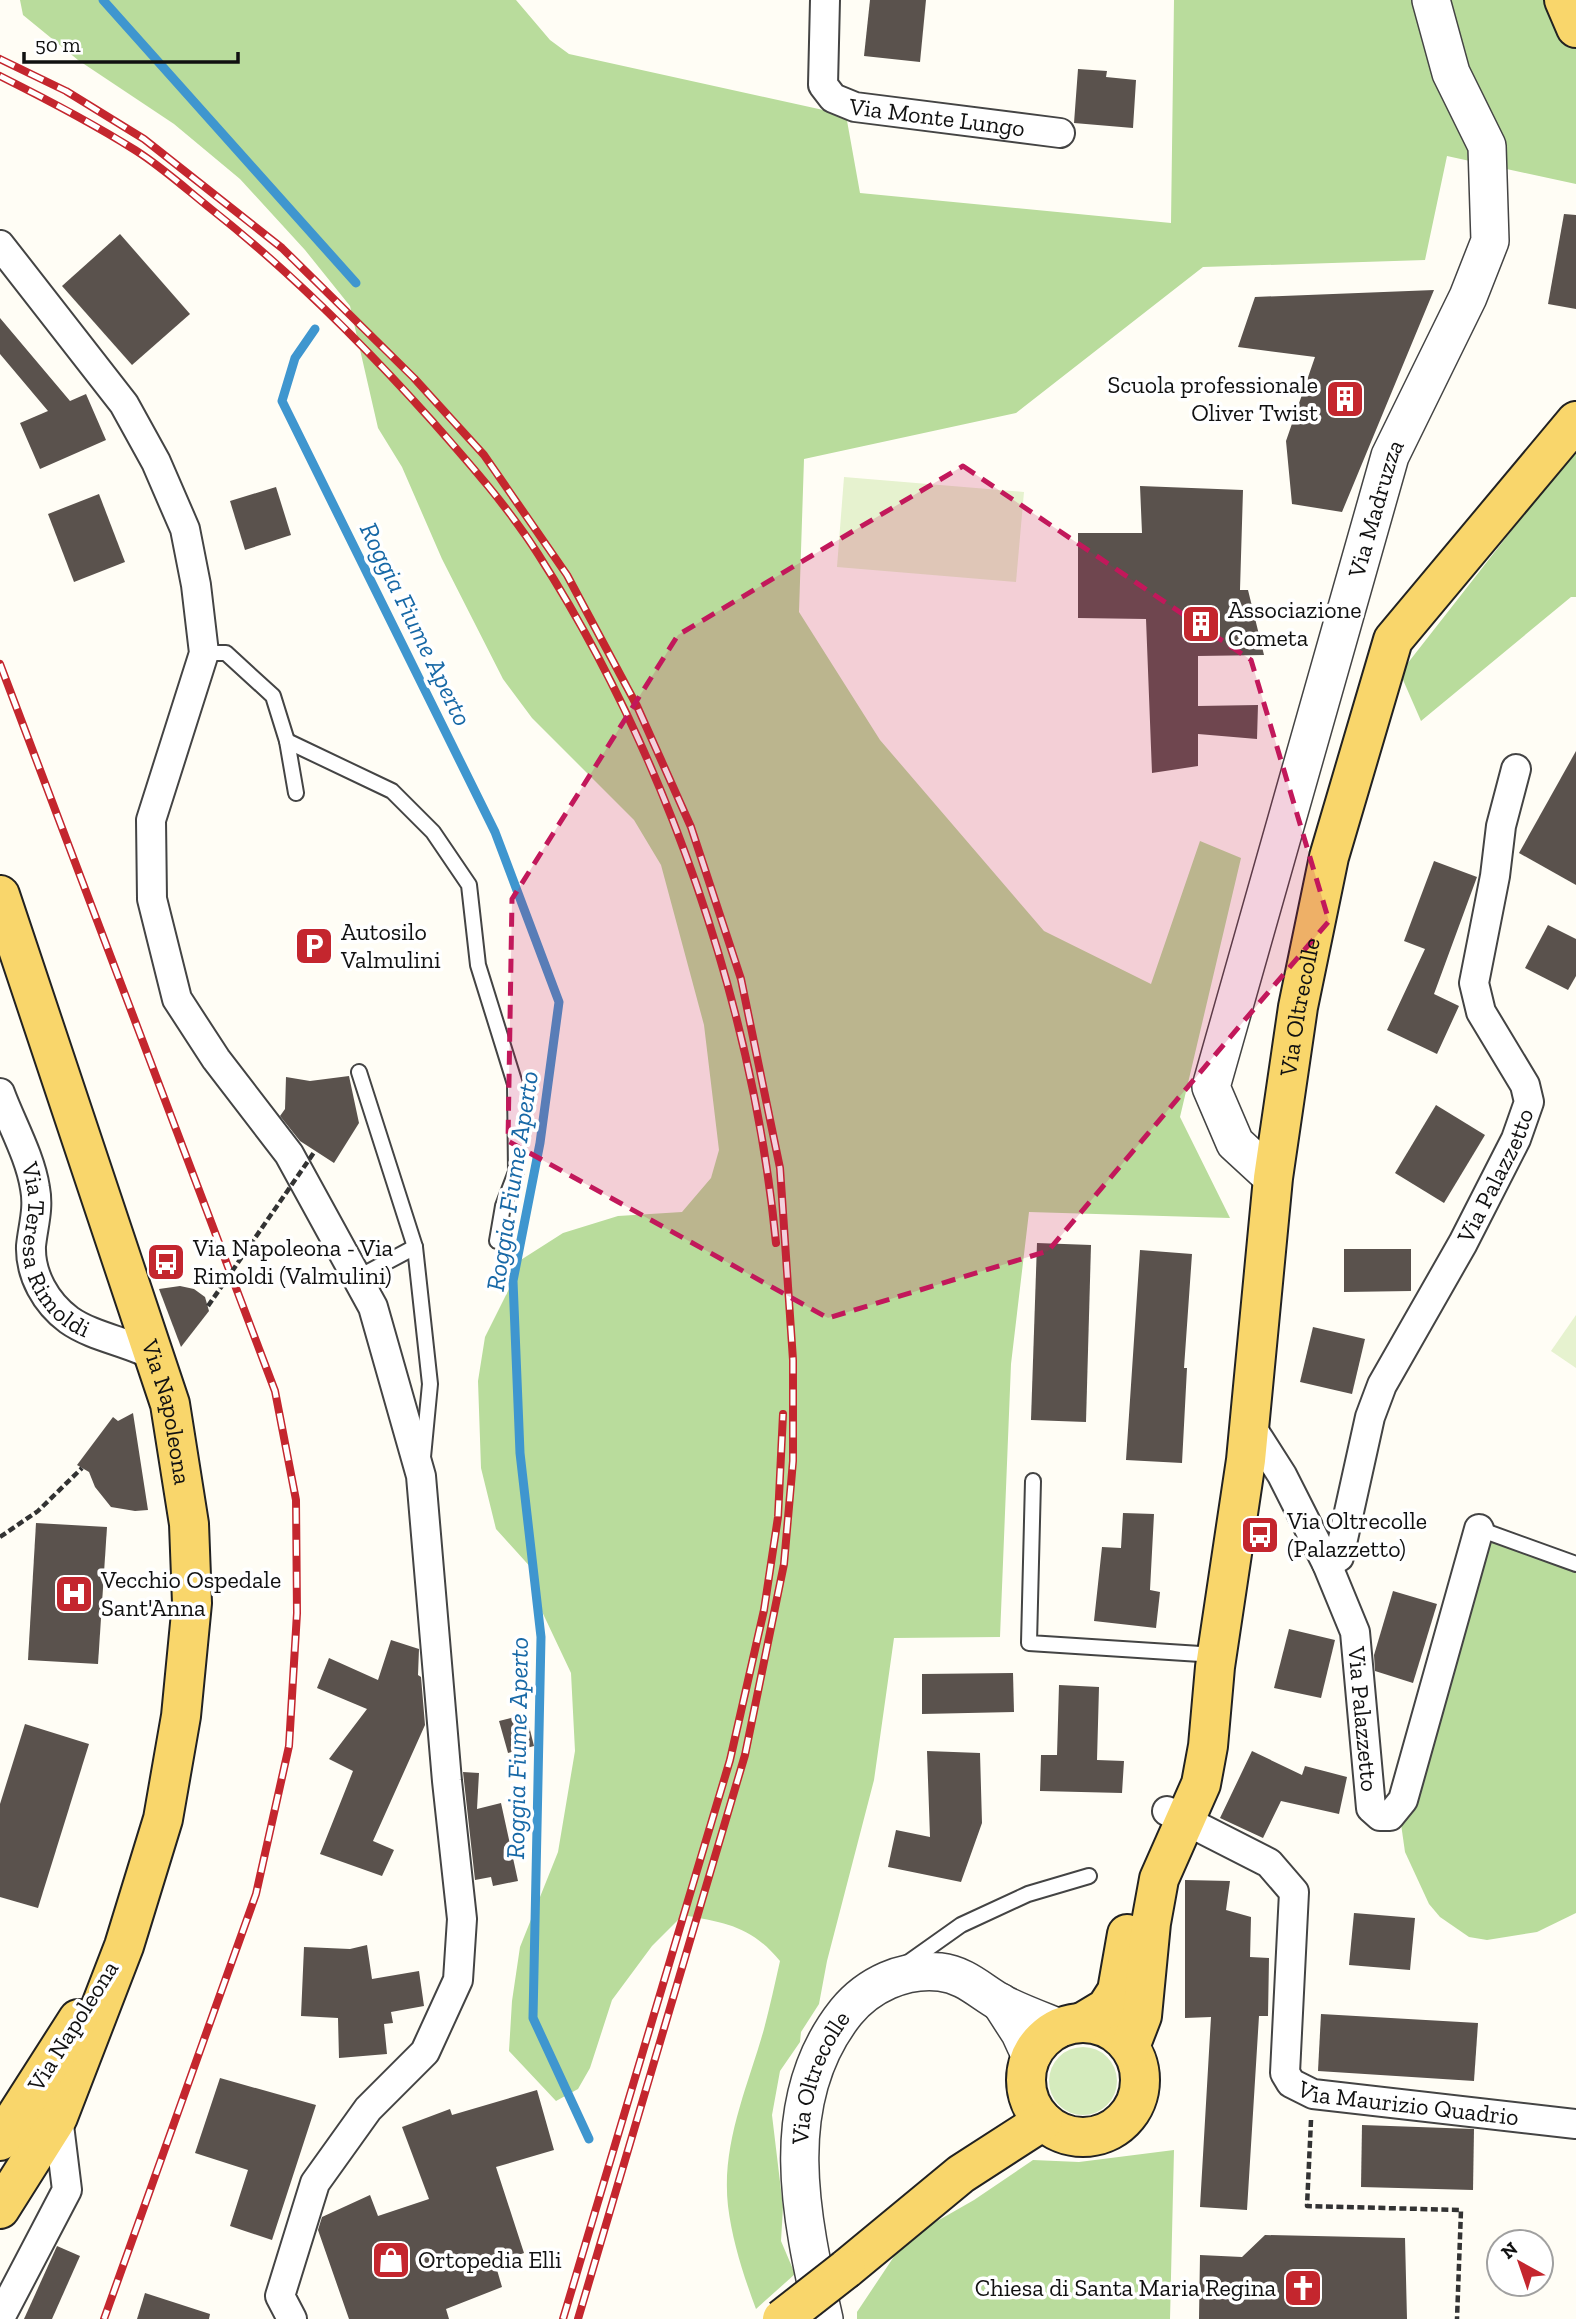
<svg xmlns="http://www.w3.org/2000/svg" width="1576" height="2319" font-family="'Zilla Slab',serif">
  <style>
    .green { fill: #d5ebbd }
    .forest { fill: #b9dc9c }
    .pitch { fill: #e6f2cf }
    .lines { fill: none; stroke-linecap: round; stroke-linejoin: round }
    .stream { stroke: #3f96cf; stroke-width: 9 }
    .building { fill: #5a524d }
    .service-casing { stroke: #444; stroke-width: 18 }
    .minor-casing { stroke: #444; stroke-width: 32 }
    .tertiary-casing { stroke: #444; stroke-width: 40 }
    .primary-casing { stroke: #222; stroke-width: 42 }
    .path { stroke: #333; stroke-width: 4.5; stroke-dasharray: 7 3.5; stroke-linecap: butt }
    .service { stroke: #fff; stroke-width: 14 }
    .minor { stroke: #fff; stroke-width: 28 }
    .tertiary { stroke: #fff; stroke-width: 37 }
    .primary { stroke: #f9d66b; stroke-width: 38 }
    .rail-casing { stroke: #c4262e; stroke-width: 8 }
    .rail { stroke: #fff; stroke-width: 5; stroke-dasharray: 16; stroke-linecap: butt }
    .primary-bridge-casing { stroke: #222; stroke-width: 42; stroke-linecap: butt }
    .path-bridge { stroke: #333; stroke-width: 4.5; stroke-dasharray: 7 3.5; stroke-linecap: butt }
    .primary-bridge { stroke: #f9d66b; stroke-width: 38 }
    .marked { fill: #c2185b; fill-opacity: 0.2; stroke: #c2185b; stroke-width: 5; stroke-dasharray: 14 9; stroke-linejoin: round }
    .labels { text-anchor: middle; stroke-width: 7; stroke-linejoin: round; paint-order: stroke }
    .street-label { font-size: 24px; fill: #111; stroke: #fff }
    .poi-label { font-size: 24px; fill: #111; stroke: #fff; text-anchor: start }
    .water-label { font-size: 26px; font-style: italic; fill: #1768a6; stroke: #fff }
  </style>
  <rect width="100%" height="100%" fill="#fffdf5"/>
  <!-- green -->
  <circle class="green" cx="1083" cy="2081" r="34"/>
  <!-- forest -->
  <g class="forest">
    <path d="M20 0H516L550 40 569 54 846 115 860 193 1171 223 1174 0H1576V184L1447 156 1425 260 1203 267 1016 413 804 459 799 612 880 740 1044 931 1151 984 1200 841 1241 858 1180 1117 1230 1218 1029 1212 1011 1364 1000 1637 894 1638 874 1780 827 1961 819 2004 801 2032 800 2042 780 2071 772 2115 783 2207 781 2241 795 2274 756 2309C744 2277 732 2240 728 2206 721 2144 748 2086 764 2029 770 2006 775 1983 780 1961 751 1926 726 1923 683 1915L652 1946 612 2000 590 2068 578 2089 556 2101 509 2051 512 2001 520 1947 558 1852 575 1751 571 1673 537 1601 534 1571 496 1529 481 1468 478 1381 485 1337 513 1281 516 1263 563 1233 618 1216 682 1212 711 1178 719 1150 704 1025 661 865 634 820 532 718 503 679 442 559 402 467 378 428 350 306 305 250 240 179 174 124 78 60 23 15Z"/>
    <polygon points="1576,448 1576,597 1571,597 1421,721 1400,673"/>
    <polygon points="1489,1538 1576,1557 1576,1913 1537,1932 1487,1940 1469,1937 1440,1917 1429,1904 1405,1852 1398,1803"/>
    <polygon points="1174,2150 1170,2319 857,2319 857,2312 895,2255 932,2224 974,2200 1033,2160 1079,2162"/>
  </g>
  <!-- pitch -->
  <g class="pitch">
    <polygon points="844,477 1024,492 1016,582 837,567"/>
    <polygon points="1576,1315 1576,1368 1551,1351"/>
  </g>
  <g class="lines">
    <!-- stream -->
    <g class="stream">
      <polyline points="103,0 356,283"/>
      <polyline points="315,329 295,358 282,401 495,832 559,1002 540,1143 513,1281 520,1453 541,1637 533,2018 589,2139"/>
    </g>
  </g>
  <!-- building -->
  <g class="building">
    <polygon points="870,0 926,0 920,62 864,56"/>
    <polygon points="1078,69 1107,71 1106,77 1136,80 1133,128 1074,123"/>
    <polygon points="1564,214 1576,215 1576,309 1548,304"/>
    <polygon points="120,234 190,314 132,365 62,286"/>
    <polygon points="1434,290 1342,512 1292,504 1286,441 1315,357 1238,347 1255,297"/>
    <polygon points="0,318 70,401 86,394 106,440 40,469 20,423 48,411 0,354"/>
    <polygon points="1140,486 1243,490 1240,590 1248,590 1264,655 1198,656 1198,706 1258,705 1257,739 1198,734 1198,766 1152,773 1146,619 1078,618 1078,533 1142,533"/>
    <polygon points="276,487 291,535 245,550 230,501"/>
    <polygon points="99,494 125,562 74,582 48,514"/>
    <polygon points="1576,751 1576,885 1519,853"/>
    <polygon points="1434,861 1477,877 1434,994 1459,1006 1437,1054 1387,1030 1425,949 1404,941"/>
    <polygon points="1548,925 1576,939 1576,976 1568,990 1525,968"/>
    <polygon points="349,1076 359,1123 334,1163 300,1141 280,1116 285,1109 286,1077 310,1081"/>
    <polygon points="1436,1105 1485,1135 1444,1203 1395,1173"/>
    <polygon points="1037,1243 1091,1245 1086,1422 1031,1420"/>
    <polygon points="1344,1249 1411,1249 1411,1291 1344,1292"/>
    <polygon points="1140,1250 1192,1254 1184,1368 1187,1368 1182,1463 1126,1460"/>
    <polygon points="180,1286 194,1289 205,1297 209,1311 181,1347 159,1289"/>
    <polygon points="1313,1327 1365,1339 1352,1394 1300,1382"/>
    <polygon points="133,1413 148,1510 135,1511 111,1507 95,1487 89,1472 77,1465 113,1417 118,1421"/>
    <polygon points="1123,1513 1154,1514 1150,1590 1160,1592 1156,1628 1094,1621 1102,1547 1121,1548"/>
    <polygon points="36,1523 107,1527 98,1664 28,1660"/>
    <polygon points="1393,1591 1437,1604 1413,1683 1375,1671 1374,1655"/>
    <polygon points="1289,1629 1335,1640 1321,1698 1274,1688"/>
    <polygon points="391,1640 419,1649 418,1675 421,1677 425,1725 373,1841 394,1850 382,1876 320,1854 353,1771 329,1759 367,1709 317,1688 329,1658 378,1680"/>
    <polygon points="1013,1673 1014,1712 922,1714 922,1674"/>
    <polygon points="1059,1685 1099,1687 1097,1760 1124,1761 1122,1793 1040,1791 1041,1755 1057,1755"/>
    <polygon points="526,1714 534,1746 508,1753 499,1721"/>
    <polygon points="25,1724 89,1744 38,1908 0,1897 0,1804"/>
    <polygon points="927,1751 980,1753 982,1823 961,1882 888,1867 896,1830 930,1837"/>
    <polygon points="1252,1751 1302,1775 1305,1766 1347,1777 1339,1814 1281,1801 1263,1838 1220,1818"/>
    <polygon points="463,1772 479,1773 477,1809 501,1803 518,1881 493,1886 491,1877 475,1880"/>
    <polygon points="1185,1880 1230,1881 1226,1910 1251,1917 1250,1957 1269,1958 1268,2016 1259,2016 1247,2210 1200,2207 1211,2017 1185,2018"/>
    <polygon points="1354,1913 1415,1918 1410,1970 1349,1965"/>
    <polygon points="367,1945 372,1979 419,1971 424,2006 391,2012 393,2023 384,2024 387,2054 339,2058 338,2018 301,2016 304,1947 350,1949"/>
    <polygon points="1321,2014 1478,2023 1474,2081 1318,2071"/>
    <polygon points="220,2078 316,2105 272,2240 230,2226 248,2170 195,2153"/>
    <polygon points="537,2090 554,2150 496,2167 524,2253 495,2263 502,2287 446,2309 449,2319 349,2319 318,2230 322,2217 370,2195 378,2216 429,2199 402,2127 450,2109 452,2115"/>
    <polygon points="1362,2125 1474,2129 1473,2190 1361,2187"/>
    <polygon points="1265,2235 1405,2238 1407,2319 1199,2319 1200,2255 1242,2257"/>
    <polygon points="57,2246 80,2256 52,2319 24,2319"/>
    <polygon points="145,2293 210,2314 209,2319 137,2319"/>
  </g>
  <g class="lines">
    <defs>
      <g id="service">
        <polyline points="204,653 226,653 273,696 287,741 296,793"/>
        <polyline points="287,741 392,791 433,832 469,885 478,965 515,1084 516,1172 503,1206 497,1241"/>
        <polyline points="359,1072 415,1247 430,1384 423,1457"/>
        <polyline points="357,1278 415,1247"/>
        <polyline points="1033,1481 1029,1643 1216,1655"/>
        <polyline points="1479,1529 1576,1564"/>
        <polyline points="906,1964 961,1925 1028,1894 1089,1876"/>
      </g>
      <g id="minor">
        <path id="s1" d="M825 0 823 85 833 98 855 107 1060 133"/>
        <polyline points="0,245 124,404 156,462 185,529 196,585 204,653 151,820 152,899 177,999 216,1059 289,1154 373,1307 421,1476 447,1781 462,1919 458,1980 425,2052 368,2109 315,2183 280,2296 292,2319"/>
        <path id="s2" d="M0 1093C11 1123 30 1156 35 1188 39 1209 33 1226 31 1246 30 1275 46 1303 69 1320 93 1337 129 1342 157 1357"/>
        <path id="s3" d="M1250 1425 1282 1475 1327 1564 1355 1632 1371 1808 1380 1816H1390L1403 1800 1479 1529"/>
        <path id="s4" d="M1327 1564 1339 1557 1370 1417 1382 1385 1463 1243 1516 1139 1529 1102 1525 1085 1481 1012 1474 983 1495 876 1501 826 1516 769"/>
        <path id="s5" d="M1167 1811 1269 1863 1294 1892 1285 2073 1291 2083 1313 2094 1576 2124"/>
        <polyline points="0,2318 67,2190 58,2117"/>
      </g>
      <g id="tertiary">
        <path id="s6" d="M1273 1178 1235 1143 1211 1087 1390 456 1468 297 1490 241 1487 146 1451 73 1431 0"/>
        <polyline points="1000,2002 1020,2033 1031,2057"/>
        <path id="s7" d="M824 2319C801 2218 775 2101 846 2012 868 1985 904 1968 940 1972 965 1975 980 1991 1001 2003 1020 2013 1040 2020 1060 2028"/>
      </g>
      <g id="primary">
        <polyline points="1564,0 1576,28"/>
        <path id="s8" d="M0 895 170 1404 189 1524 192 1603 181 1716 163 1819 124 1946 58 2117 0 2209"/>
        <circle cx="1083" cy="2080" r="57"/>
        <polyline points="1081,2023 1106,2008 1117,1991 1127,1934"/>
        <path id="s9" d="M1130 2047 1142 2016 1151 1923 1159 1879 1201 1784 1208 1746 1215 1667 1246 1460 1273 1178 1298 1007 1329 857 1393 640 1576 421"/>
        <polyline points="0,2141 78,2019"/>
        <polyline points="846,2269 961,2174 1043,2121"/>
      </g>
    </defs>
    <!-- service casing -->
    <use href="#service" class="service-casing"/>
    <!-- minor casing -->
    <use href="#minor" class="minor-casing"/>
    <!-- tertiary casing -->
    <use href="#tertiary" class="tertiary-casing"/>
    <!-- primary casing -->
    <use href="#primary" class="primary-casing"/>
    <!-- path -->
    <g class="path">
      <polyline points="0,1537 38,1511 82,1468"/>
      <polyline points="1311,2120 1307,2206 1461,2210 1457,2319"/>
    </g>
    <!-- service -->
    <use href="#service" class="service"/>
    <!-- minor -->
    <use href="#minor" class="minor"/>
    <!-- tertiary -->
    <use href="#tertiary" class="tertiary"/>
    <!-- primary -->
    <use href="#primary" class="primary"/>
    <defs>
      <g id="rail">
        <polyline points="0,59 66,91 144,139 282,248 414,378 484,455 567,575 637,706 691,827 741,979 780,1168 793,1360 793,1461 784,1564 745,1755 578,2319"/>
        <path d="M0 76C46 99 92 123 135 150 162 167 186 189 211 209 292 273 364 345 433 422 470 464 508 507 538 554 666 754 753 1006 776 1243"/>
        <polyline points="0,664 275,1391 296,1500 297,1613 289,1746 256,1894 104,2319"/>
        <polyline points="563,2319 730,1760 764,1610 778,1517 783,1414"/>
      </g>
    </defs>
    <!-- rail casing -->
    <use href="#rail" class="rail-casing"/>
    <!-- rail -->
    <use href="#rail" class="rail"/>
    <defs>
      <polyline id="primary-bridge" points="782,2319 846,2269"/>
    </defs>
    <!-- primary-bridge casing -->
    <use href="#primary-bridge" class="primary-bridge-casing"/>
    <!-- path-bridge -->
    <polyline class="path-bridge" points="208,1306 315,1151"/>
    <!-- primary-bridge -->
    <use href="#primary-bridge" class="primary-bridge"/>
  </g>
  <!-- marked area -->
  <path class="marked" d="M963 466 1251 660 1329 921 1048 1251 828 1318 508 1141 512 899 678 635Z"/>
  <!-- icons -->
  <defs>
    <symbol id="building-square" viewBox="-11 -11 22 22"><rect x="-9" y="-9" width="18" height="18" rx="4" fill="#c4262e" stroke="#fff"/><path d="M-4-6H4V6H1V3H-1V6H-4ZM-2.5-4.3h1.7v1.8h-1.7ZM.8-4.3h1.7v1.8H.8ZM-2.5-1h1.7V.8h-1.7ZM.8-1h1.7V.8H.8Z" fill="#fff"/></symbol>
    <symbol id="parking-square" viewBox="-11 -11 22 22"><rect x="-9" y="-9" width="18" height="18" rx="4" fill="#c4262e" stroke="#fff"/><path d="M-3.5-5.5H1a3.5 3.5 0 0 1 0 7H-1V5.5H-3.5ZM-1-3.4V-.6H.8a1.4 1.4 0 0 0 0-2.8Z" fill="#fff"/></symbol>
    <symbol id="bus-square" viewBox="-11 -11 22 22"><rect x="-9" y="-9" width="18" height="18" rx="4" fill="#c4262e" stroke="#fff"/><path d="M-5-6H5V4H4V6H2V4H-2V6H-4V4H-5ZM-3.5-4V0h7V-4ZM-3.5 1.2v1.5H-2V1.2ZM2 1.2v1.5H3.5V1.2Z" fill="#fff"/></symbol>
    <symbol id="hospital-square" viewBox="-11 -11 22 22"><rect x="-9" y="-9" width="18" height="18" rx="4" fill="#c4262e" stroke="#fff"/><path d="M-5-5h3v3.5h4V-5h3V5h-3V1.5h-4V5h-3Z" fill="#fff"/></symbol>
    <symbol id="shop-square" viewBox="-11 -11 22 22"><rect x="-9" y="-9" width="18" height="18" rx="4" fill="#c4262e" stroke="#fff"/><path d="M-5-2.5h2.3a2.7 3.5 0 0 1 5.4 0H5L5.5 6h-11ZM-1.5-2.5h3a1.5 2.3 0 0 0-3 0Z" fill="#fff"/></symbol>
    <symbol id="church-square" viewBox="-11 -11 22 22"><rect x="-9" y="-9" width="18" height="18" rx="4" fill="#c4262e" stroke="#fff"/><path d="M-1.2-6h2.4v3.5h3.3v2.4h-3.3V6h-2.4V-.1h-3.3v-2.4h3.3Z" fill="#fff"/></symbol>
  </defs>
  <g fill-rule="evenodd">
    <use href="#building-square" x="1323" y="377" width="44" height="44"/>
    <use href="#building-square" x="1179" y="602" width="44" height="44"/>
    <use href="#parking-square" x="292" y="924" width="44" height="44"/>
    <use href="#bus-square" x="144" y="1240" width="44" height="44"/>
    <use href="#bus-square" x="1238" y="1513" width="44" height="44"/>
    <use href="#hospital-square" x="52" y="1572" width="44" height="44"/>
    <use href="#shop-square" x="369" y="2238" width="44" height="44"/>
    <use href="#church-square" x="1281" y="2266" width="44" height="44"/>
  </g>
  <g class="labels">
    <!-- street labels -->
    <g class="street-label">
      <text dy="8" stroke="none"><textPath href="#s1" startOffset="208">Via Monte Lungo</textPath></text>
      <text dy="8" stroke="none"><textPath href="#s6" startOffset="714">Via Madruzza</textPath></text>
      <text dy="8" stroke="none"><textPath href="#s9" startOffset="1059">Via Oltrecolle</textPath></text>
      <text dy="8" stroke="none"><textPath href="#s4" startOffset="430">Via Palazzetto</textPath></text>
      <text dy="8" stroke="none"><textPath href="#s2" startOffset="172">Via Teresa Rimoldi</textPath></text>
      <text dy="8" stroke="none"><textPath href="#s8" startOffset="544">Via Napoleona</textPath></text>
      <text dy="8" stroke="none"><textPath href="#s3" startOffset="320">Via Palazzetto</textPath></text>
      <text transform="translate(73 2026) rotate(-58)" y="8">Via Napoleona</text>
      <text dy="8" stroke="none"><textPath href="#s7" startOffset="247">Via Oltrecolle</textPath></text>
      <text dy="8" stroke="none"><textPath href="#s5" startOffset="466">Via Maurizio Quadrio</textPath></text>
    </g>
    <!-- poi labels -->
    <g class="poi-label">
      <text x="1318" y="393" text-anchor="end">Scuola professionale<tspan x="1318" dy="28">Oliver Twist</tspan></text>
      <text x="1228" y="618">Associazione<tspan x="1228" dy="28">Cometa</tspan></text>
      <text x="341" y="940">Autosilo<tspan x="341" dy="28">Valmulini</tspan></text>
      <text x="193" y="1256">Via Napoleona - Via<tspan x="193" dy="28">Rimoldi (Valmulini)</tspan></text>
      <text x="1287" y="1529">Via Oltrecolle<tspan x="1287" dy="28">(Palazzetto)</tspan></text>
      <text x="101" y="1588">Vecchio Ospedale<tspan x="101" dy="28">Sant'Anna</tspan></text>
      <text x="418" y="2268">Ortopedia Elli</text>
      <text x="1276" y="2296" text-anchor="end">Chiesa di Santa Maria Regina</text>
    </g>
    <!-- water labels -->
    <g class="water-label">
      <text transform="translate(416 624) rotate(64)" y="9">Roggia Fiume Aperto</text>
      <text transform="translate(512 1181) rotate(-81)" y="9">Roggia Fiume Aperto</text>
      <text transform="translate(517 1748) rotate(-89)" y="9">Roggia Fiume Aperto</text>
    </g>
  </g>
  <!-- north arrow -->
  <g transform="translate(1520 2263) rotate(320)"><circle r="33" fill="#ffffff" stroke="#a0a0a0" stroke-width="2"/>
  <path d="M0-5L12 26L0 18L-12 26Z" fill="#c4262e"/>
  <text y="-10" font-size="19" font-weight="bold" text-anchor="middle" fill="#111111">N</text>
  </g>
  <!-- scale -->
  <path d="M24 52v10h214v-10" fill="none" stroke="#111111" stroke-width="3.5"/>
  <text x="35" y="52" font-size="21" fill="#111111" stroke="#ffffff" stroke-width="5" paint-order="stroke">50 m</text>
</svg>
